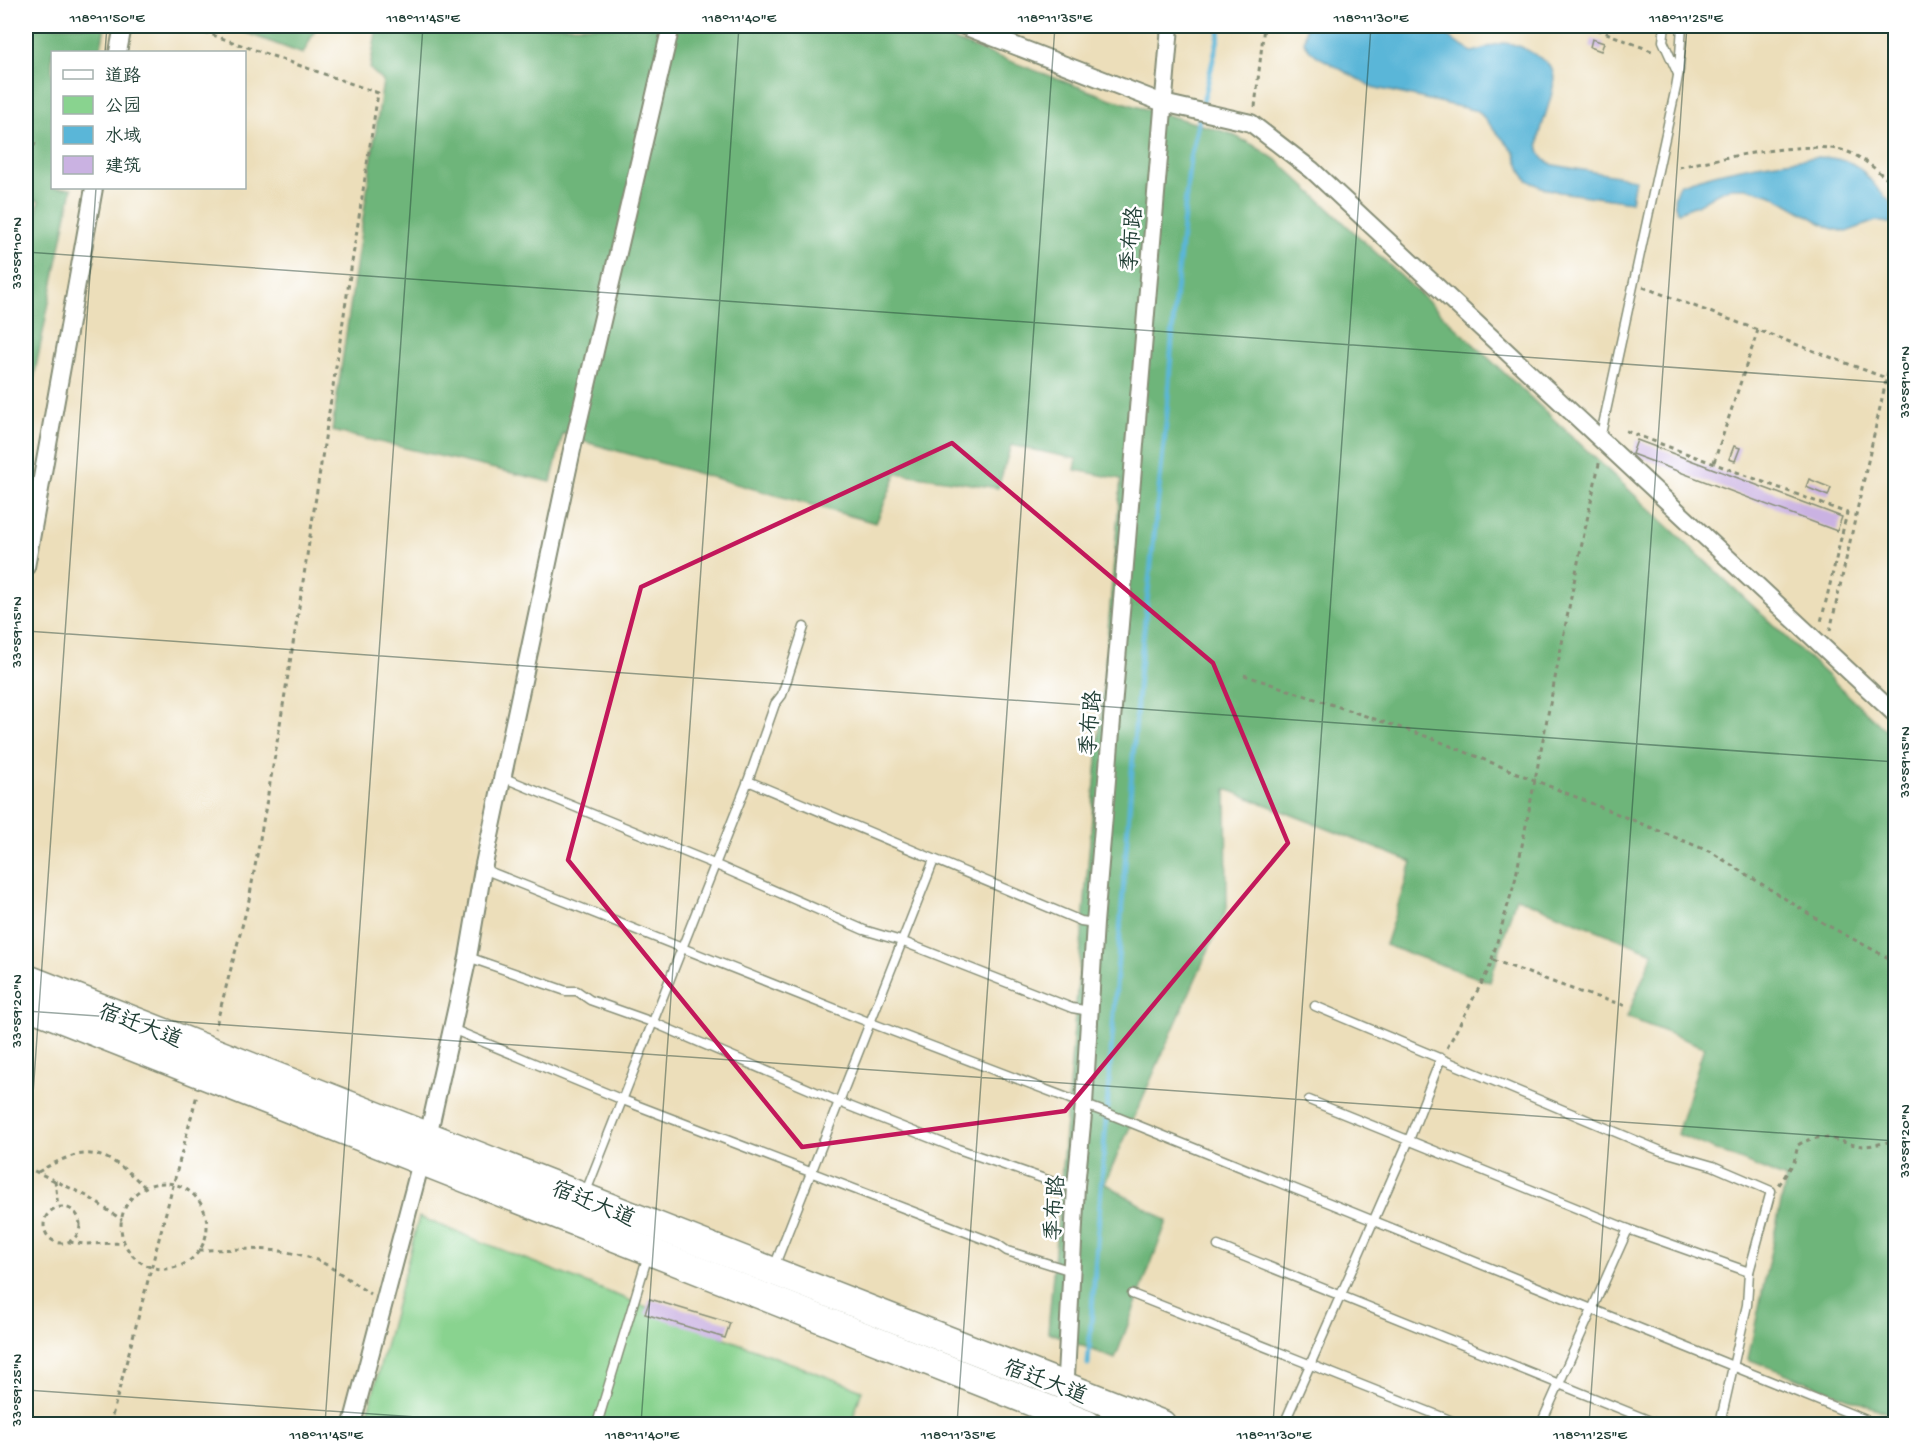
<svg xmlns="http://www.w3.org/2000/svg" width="1921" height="1450" font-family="'Gochi Hand','LXGW WenKai TC',sans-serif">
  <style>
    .green { fill: #89d38f; stroke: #548862; stroke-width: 1.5 }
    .forest { fill: #6eb57a; stroke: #467957; stroke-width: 1.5 }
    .water { fill: #5ab6d8; stroke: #3c7a86; stroke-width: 1.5 }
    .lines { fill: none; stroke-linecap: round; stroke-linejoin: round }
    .stream { stroke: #5ab6d8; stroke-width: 5 }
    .building { fill: #cab2e2 }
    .service-casing { stroke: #868e77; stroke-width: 11 }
    .minor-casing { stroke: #868e77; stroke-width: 20 }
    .primary-casing { stroke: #868e77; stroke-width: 30 }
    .path { stroke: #868e77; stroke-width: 3; stroke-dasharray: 4.5 4.5; stroke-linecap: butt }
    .service { stroke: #fff; stroke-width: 8 }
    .minor { stroke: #fff; stroke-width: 16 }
    .primary { stroke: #fff; stroke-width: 27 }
    .marked { fill: none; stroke: #c2185b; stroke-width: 4.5; stroke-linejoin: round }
    .ticks { fill: none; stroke: #1f3d34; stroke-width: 1.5; stroke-opacity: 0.45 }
    .labels { text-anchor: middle; stroke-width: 5; stroke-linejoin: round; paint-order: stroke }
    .street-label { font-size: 22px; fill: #1f3d34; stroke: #fff }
    .neatline { fill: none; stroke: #1f3d34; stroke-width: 2 }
    .ticks-label { font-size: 15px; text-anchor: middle; fill: #1f3d34 }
  </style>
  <rect width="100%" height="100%" fill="#fff"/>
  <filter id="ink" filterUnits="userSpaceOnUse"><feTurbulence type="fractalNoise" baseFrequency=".0167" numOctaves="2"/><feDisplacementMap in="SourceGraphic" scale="12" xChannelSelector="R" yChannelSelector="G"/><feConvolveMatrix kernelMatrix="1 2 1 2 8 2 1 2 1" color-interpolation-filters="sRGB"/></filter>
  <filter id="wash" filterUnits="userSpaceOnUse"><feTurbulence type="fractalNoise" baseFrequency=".008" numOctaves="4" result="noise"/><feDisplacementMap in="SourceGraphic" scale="24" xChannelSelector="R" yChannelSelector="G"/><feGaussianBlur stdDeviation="1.35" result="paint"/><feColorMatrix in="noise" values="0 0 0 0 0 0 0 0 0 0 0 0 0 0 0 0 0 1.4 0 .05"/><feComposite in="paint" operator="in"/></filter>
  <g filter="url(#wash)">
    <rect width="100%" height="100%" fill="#ecdeba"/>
    <!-- green -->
    <polygon class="green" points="419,1217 725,1338 862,1390 851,1424 365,1424"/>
    <!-- forest -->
    <g class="forest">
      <polygon points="26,26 105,26 100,52 52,52 52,188 72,188 26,417 26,258 39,201 26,197"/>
      <polygon points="228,26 317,26 303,54"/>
      <polygon points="377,26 916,26 1111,99 1229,133 1253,145 1278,161 1895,739 1895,1416 1748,1359 1786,1179 1677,1134 1704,1047 1627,1017 1653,953 1516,897 1490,982 1385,945 1412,862 1226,789 1227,908 1105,1183 1167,1221 1115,1359 1048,1332 1121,479 1075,470 1077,459 1011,445 998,488 897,473 876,523 582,441 563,433 551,482 332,431 383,81 370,69"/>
    </g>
    <!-- water -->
    <g class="water">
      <path d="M1306 26H1435L1458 44 1472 52C1482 50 1494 44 1503 43 1516 43 1527 49 1537 56 1543 60 1551 64 1553 72 1559 92 1532 137 1540 153 1543 160 1548 162 1554 165L1635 179 1631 202 1559 192 1541 187 1527 180 1522 173 1515 153 1478 111 1372 87 1317 56 1309 49 1304 42Z"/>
      <path d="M1815 157C1870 158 1860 177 1895 206V224L1876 221 1846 232 1830 228 1772 195 1746 188H1729L1717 193 1697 205 1678 212C1672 202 1674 195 1679 185 1725 168 1767 163 1815 157Z"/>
    </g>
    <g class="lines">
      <!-- stream -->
      <polyline class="stream" points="1088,1364 1139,676 1166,424 1174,311 1190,158 1221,26"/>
    </g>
    <g id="blocks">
      <!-- building -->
      <g class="building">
        <polygon points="1592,39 1604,43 1601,51 1590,47"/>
        <polygon points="1637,440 1842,517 1837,531 1632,454"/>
        <polygon points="1734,446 1740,448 1735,461 1729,459"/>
        <polygon points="1809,479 1831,488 1828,496 1806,487"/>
        <polygon points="650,1299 730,1323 725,1338 645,1314"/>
      </g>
    </g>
  </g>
  <g filter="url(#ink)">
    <use href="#blocks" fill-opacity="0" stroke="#868e77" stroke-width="1.5"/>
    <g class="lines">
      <defs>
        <g id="service">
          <polyline points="1665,26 1663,41 1678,74"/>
          <polyline points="1600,439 1676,87 1679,70 1682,26"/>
          <polyline points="502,777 714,864 864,930 901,941 1072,1008 1090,1011"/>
          <polyline points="748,781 1081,921 1095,923"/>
          <polyline points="483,869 871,1023 1112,1115 1876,1424"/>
          <polyline points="468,957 566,991 577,991 590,1000 652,1022 839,1102 958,1149 1062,1185 1076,1186"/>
          <polyline points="1315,1006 1661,1151 1713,1166 1771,1191 1749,1272 1747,1305 1720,1424"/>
          <polyline points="452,1029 623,1100 997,1244 1007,1251 1072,1271"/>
          <polyline points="1309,1100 1628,1229 1749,1272"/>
          <polyline points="585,1194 748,781 775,704 782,695 804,627"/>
          <polyline points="1218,1246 1658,1424"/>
          <polyline points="774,1267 934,860"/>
          <polyline points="1132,1294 1460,1424"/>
          <polyline points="597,1424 648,1255"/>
          <polyline points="1284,1424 1409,1140 1441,1058"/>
          <polyline points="1541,1424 1628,1229"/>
        </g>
        <g id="minor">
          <polyline points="964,26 1163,103 1251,123 1312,170 1896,715"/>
          <polyline points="118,52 123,26"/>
          <polyline points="26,567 94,188"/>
          <polyline points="428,1136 468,957 483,869 573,445 671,26"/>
          <polyline points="1065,1395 1076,1186 1084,1104 1095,923 1170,26"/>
          <polyline points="352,1424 421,1162"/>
        </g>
        <g id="primary">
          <polyline points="26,978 1162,1424"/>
          <polyline points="26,1005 1087,1424"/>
        </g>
      </defs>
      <!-- service casing -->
      <use href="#service" class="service-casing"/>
      <!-- minor casing -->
      <use href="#minor" class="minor-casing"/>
      <!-- primary casing -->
      <use href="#primary" class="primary-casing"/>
      <!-- path -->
      <g class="path">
        <polyline points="187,26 378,93 300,601 275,755 249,900 215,1029"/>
        <polyline points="1589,26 1654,52"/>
        <polyline points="1255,107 1264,26"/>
        <polyline points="26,141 36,145"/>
        <path d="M1679 167C1717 159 1812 138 1848 152 1866 159 1881 174 1896 187"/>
        <polyline points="1643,287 1886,378"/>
        <polyline points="1626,431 1847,513 1821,622"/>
        <polyline points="1714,462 1758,330"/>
        <polyline points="1830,631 1896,336"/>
        <polyline points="1244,675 1431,738 1711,852 1825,924 1896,962"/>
        <polyline points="1493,960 1580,992 1627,1006"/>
        <polyline points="1447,1048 1489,969 1515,881 1577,567 1600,459"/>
        <polyline points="26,1167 87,1196 122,1220"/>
        <path d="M38 1172C87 1143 105 1149 146 1188"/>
        <polyline points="55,1180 58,1207"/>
        <circle cx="164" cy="1226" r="43"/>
        <path d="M1779 1185 1794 1162 1798 1145C1825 1129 1837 1144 1863 1146 1873 1146 1885 1142 1896 1141"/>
        <circle cx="62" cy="1225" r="18"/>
        <polyline points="69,1242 85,1244 124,1243"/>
        <path d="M199 1250C239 1250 281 1245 319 1261 336 1269 353 1283 370 1294"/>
        <polyline points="110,1424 197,1095"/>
      </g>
      <!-- service -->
      <use href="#service" class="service"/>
      <!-- minor -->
      <use href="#minor" class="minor"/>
      <!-- primary -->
      <use href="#primary" class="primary"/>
    </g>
  </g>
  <!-- marked area -->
  <path class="marked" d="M952 443 1213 663 1288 843 1065 1111 802 1147 568 860 641 587Z"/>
  <!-- ticks -->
  <path class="ticks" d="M105 52 107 26M26 252 1896 383M26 631 1896 762M26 1011 1896 1141M26 1195 96 188M26 1390 519 1424M325 1424 423 26M641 1424 739 26M957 1424 1055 26M1273 1424 1371 26M1589 1424 1687 26"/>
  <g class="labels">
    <!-- street labels -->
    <g class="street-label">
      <text transform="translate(1130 239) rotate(-85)" y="8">季布路</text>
      <text transform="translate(1089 723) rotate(-85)" y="8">季布路</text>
      <text transform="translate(141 1024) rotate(21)" y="8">宿迁大道</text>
      <text transform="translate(594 1202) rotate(22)" y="8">宿迁大道</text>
      <text transform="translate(1053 1208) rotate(-86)" y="8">季布路</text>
      <text transform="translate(1046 1380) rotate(21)" y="8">宿迁大道</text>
    </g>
  </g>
  <!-- margin -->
  <rect width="1921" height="1450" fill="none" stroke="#fff" stroke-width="66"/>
  <!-- legend -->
  <rect x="51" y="51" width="195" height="138" fill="#ffffff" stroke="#a5b1ae" stroke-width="1.5"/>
  <rect x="63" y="70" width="30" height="9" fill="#ffffff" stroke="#a5b1ae" stroke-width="1.5"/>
  <text x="105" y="81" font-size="18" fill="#1f3d34">道路</text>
  <rect x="63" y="96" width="30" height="18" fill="#89d38f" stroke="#a5b1ae" stroke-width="1.5"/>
  <text x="105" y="111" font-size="18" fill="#1f3d34">公园</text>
  <rect x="63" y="126" width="30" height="18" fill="#5ab6d8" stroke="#a5b1ae" stroke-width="1.5"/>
  <text x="105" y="141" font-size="18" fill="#1f3d34">水域</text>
  <rect x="63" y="156" width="30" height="18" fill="#cab2e2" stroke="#a5b1ae" stroke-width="1.5"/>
  <text x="105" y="171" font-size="18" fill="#1f3d34">建筑</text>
  <rect x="33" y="33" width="1855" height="1384" class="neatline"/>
  <g class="ticks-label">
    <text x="107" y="22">118°11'50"E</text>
    <text x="423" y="22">118°11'45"E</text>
    <text x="739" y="22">118°11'40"E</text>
    <text x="1055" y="22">118°11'35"E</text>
    <text x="1371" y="22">118°11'30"E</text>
    <text x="1686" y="22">118°11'25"E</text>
    <text transform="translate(16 253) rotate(-90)" y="5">33°59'10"N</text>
    <text transform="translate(1904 382) rotate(-90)" y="5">33°59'10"N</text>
    <text transform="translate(16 632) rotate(-90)" y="5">33°59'15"N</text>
    <text transform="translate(1904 762) rotate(-90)" y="5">33°59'15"N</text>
    <text transform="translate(16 1011) rotate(-90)" y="5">33°59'20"N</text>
    <text transform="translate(1904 1141) rotate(-90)" y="5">33°59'20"N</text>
    <text transform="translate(16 1390) rotate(-90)" y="5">33°59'25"N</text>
    <text x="326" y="1439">118°11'45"E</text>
    <text x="642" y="1439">118°11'40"E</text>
    <text x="958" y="1439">118°11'35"E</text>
    <text x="1274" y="1439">118°11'30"E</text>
    <text x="1590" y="1439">118°11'25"E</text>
  </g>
</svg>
